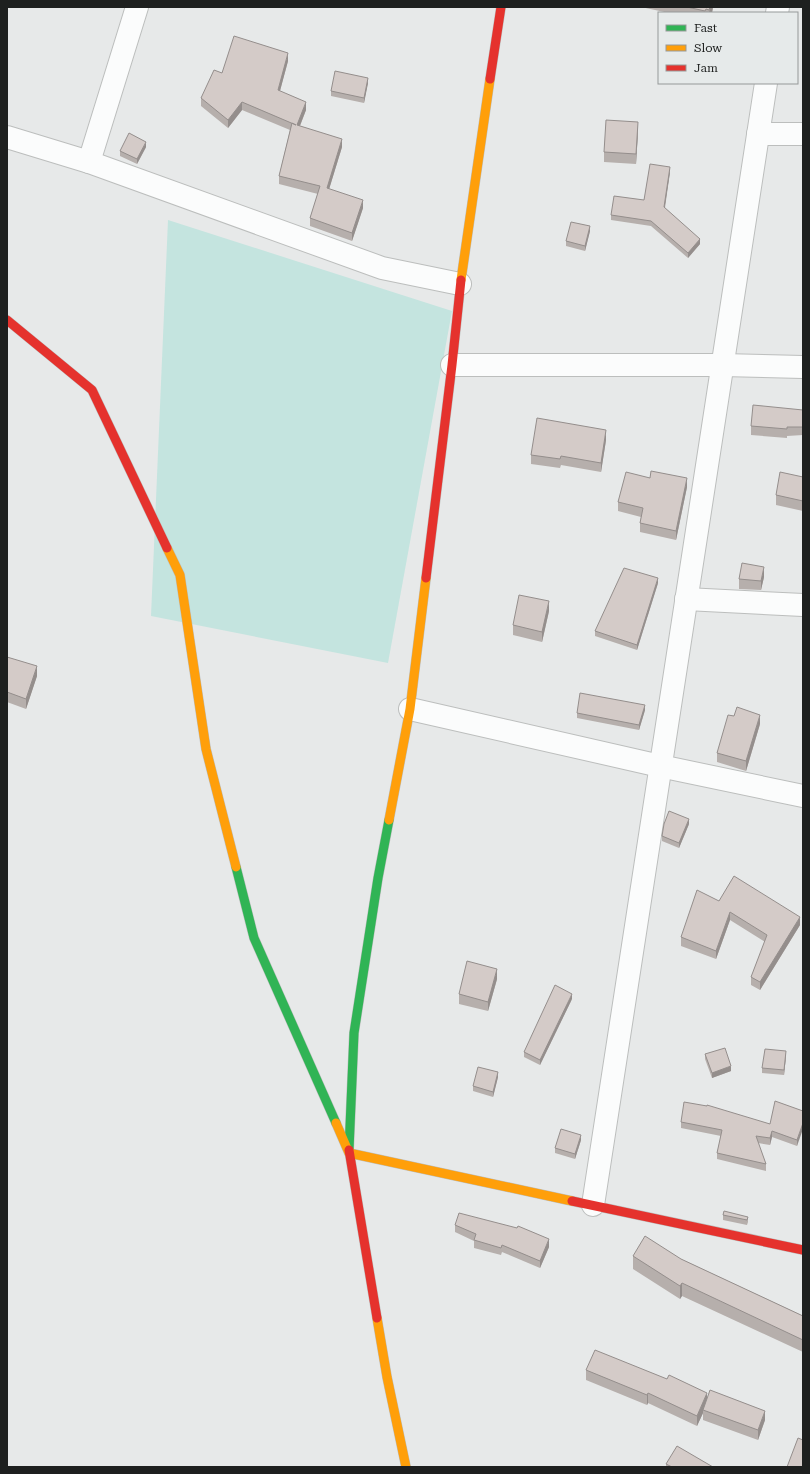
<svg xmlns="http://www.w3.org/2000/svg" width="810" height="1474" font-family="'Roboto Serif',serif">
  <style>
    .pitch { fill: #c4e4df }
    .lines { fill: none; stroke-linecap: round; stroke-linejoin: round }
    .street-casing { stroke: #bcbebd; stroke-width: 24 }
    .fast-casing { stroke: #bcbebd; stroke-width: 10 }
    .slow-casing { stroke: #bcbebd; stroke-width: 10 }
    .jam-casing { stroke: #bcbebd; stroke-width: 10 }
    .street { stroke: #fbfcfc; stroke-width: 22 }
    .fast { stroke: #30b455; stroke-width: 9 }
    .slow { stroke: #ff9f0a; stroke-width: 9 }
    .jam { stroke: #e5322d; stroke-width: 9 }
    .wall { fill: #b6afac }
    .shaded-wall { fill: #948e8c }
    .building { fill: #d4cbc8; stroke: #948e8c }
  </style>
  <rect width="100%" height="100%" fill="#e7e9e9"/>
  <!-- pitch -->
  <polygon class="pitch" points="168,220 452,311 388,663 151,616"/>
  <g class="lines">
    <defs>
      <g id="street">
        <polyline points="777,13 778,7"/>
        <polyline points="758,134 803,134"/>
        <polyline points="7,137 89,162 382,268 460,284"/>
        <polyline points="89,162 137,7"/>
        <polyline points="452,365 722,365 803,367"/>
        <polyline points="686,599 803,605"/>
        <polyline points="410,709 660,766 803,796"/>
        <polyline points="593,1205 766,83"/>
      </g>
      <g id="fast">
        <polyline points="236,867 254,938 336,1123"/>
        <polyline points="349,1150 354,1033 378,878 389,820"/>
      </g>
      <g id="slow">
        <polyline points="461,280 490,79"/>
        <polyline points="167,548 180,575 206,749 236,867"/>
        <polyline points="389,820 410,709 426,578"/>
        <polyline points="336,1123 349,1153 572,1201"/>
        <polyline points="377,1318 387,1377 406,1467"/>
      </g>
      <g id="jam">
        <polyline points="490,79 501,7"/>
        <polyline points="7,320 92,390 167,548"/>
        <polyline points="426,578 452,365 461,280"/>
        <polyline points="349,1150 377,1318"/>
        <polyline points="572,1201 803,1250"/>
      </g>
    </defs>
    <!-- street casing -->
    <use href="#street" class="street-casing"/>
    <!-- fast casing -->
    <use href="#fast" class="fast-casing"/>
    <!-- slow casing -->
    <use href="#slow" class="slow-casing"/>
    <!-- jam casing -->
    <use href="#jam" class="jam-casing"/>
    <!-- street -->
    <use href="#street" class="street"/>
    <!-- fast -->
    <use href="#fast" class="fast"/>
    <!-- slow -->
    <use href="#slow" class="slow"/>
    <!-- jam -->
    <use href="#jam" class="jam"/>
  </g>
  <!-- wall -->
  <g class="wall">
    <polygon points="641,7 713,7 712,13 669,13"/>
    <polygon points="288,61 280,91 306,110 300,126 342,147 329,189 363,208 352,241 310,226 310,218 318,194 279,184 279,176 290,130 242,110 228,128 201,106 201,98 222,73"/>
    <polygon points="368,83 364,103 331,96 331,91"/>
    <polygon points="638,132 636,164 604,162 604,152"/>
    <polygon points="146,147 137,164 120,156 120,151"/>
    <polygon points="670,172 665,208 700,244 688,258 651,226 611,220 611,215 644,200"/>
    <polygon points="590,231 585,251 566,246 566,241"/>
    <polygon points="803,410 803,435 787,436 787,438 751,435 751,426"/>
    <polygon points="606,440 601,472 561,465 560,468 531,464 531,455"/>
    <polygon points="803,477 803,511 776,505 776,495"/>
    <polygon points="687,487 676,540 640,532 640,523 641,517 618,511 618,502"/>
    <polygon points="764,577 761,590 739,589 739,579"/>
    <polygon points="658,583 637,650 595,636 595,631"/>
    <polygon points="549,611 542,642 513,635 513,625"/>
    <polygon points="7,657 37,676 26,709 7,702"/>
    <polygon points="645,710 639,730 577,718 577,713"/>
    <polygon points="760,724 746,771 717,762 717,753"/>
    <polygon points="689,824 679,848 662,841 662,836"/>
    <polygon points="719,901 800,925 760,990 751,985 751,977 765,942 730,920 716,959 681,946 681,937"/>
    <polygon points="497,979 488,1011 459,1004 459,994"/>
    <polygon points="572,999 540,1065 524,1057 524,1052"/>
    <polygon points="705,1054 731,1071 712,1078 705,1059"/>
    <polygon points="786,1056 784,1075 762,1073 762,1068"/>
    <polygon points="498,1077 493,1097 473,1091 473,1086"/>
    <polygon points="803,1111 797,1146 772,1137 770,1145 758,1143 766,1164 766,1171 717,1159 717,1153 721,1136 681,1128 681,1122 770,1124"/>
    <polygon points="581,1140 575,1159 555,1153 555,1148"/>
    <polygon points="723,1215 748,1217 748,1222 747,1225 723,1220"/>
    <polygon points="455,1225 549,1247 540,1268 502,1252 501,1255 474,1248 474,1241 455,1232"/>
    <polygon points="633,1256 681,1259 803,1316 803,1352 682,1296 680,1299 633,1269"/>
    <polygon points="586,1370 707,1397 765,1420 758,1440 703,1420 703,1413 697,1426 648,1403 647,1405 586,1380"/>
    <polygon points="666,1464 713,1467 666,1467"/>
  </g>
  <!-- shaded-wall -->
  <g class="shaded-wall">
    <polygon points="710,7 713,7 712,13 709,13"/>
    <polygon points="288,53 288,61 278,98 278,90"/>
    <polygon points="368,78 368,83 364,103 364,98"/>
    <polygon points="242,102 242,110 228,128 228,120"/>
    <polygon points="306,102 306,110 297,133 297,125"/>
    <polygon points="638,122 638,132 636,164 636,154"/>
    <polygon points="342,139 342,147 327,196 327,188"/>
    <polygon points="146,142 146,147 137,164 137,159"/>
    <polygon points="670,167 670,172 664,212 664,207"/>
    <polygon points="363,200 363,208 352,241 352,233"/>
    <polygon points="590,226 590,231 585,251 585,246"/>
    <polygon points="700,239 700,244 688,258 688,253"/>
    <polygon points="606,430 606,440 601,472 601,463"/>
    <polygon points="687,478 687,487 676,540 676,531"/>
    <polygon points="764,567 764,577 761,590 761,581"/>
    <polygon points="658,578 658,583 637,650 637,645"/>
    <polygon points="549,601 549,611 542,642 542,632"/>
    <polygon points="37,666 37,676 26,709 26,699"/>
    <polygon points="645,705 645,710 639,730 639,725"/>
    <polygon points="760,715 760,724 746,771 746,761"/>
    <polygon points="689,819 689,824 679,848 679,843"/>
    <polygon points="730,912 730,920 716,959 716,951"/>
    <polygon points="800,917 800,925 760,990 760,982"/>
    <polygon points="497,969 497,979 488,1011 488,1002"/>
    <polygon points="572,994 572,999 540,1065 540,1060"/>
    <polygon points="786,1051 786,1056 784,1075 784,1070"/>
    <polygon points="731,1066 731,1071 712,1078 712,1073"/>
    <polygon points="498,1072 498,1077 493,1097 493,1092"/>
    <polygon points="803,1123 803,1129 797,1146 797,1140"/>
    <polygon points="772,1131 772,1137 770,1145 770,1138"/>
    <polygon points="581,1135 581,1140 575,1159 575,1154"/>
    <polygon points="549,1239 549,1247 540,1268 540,1261"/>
    <polygon points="682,1283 682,1296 680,1299 680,1286"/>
    <polygon points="648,1393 648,1403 647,1405 647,1395"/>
    <polygon points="707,1393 707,1403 703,1410 703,1413 697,1426 697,1416"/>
    <polygon points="765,1411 765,1420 758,1440 758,1430"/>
  </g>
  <!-- building -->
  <g class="building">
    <polygon points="687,7 710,7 709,10 706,9 705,11"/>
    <polygon points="234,36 288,53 278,90 306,102 297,125 342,139 327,188 363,200 352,233 310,218 320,186 279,176 292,123 296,125 242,102 228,120 201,98 214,70 222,73"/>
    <polygon points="335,71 368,78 364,98 331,91"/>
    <polygon points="606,120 638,122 636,154 604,152"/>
    <polygon points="129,133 146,142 137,159 120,151"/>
    <polygon points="650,164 670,167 664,207 700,239 688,253 651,221 611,215 614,196 644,200"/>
    <polygon points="571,222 590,226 585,246 566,241"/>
    <polygon points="753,405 803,410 803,427 787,427 787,429 751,426"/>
    <polygon points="537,418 606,430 601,463 561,456 560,459 531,455"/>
    <polygon points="651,471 687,478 676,531 640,523 643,508 618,502 626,472 650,478"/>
    <polygon points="780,472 803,477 803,501 776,495"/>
    <polygon points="742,563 764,567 761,581 739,579"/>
    <polygon points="624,568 658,578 637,645 595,631"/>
    <polygon points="519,595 549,601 542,632 513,625"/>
    <polygon points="7,657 37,666 26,699 7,692"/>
    <polygon points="580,693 645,705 639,725 577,713"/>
    <polygon points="737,707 760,715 746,761 717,753 728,715 734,716"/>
    <polygon points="669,811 689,819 679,843 662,836 664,824"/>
    <polygon points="734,876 800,917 760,982 751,977 767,935 730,912 716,951 681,937 697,890 719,901"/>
    <polygon points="467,961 497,969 488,1002 459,994"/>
    <polygon points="555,985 572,994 540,1060 524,1052"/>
    <polygon points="725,1048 731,1066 712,1073 705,1054"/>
    <polygon points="765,1049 786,1051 784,1070 762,1068"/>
    <polygon points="478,1067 498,1072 493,1092 473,1086"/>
    <polygon points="775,1101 803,1111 803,1123 797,1140 772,1131 770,1138 756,1136 766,1164 717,1153 722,1130 681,1122 684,1102 707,1106 707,1105 770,1124"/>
    <polygon points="561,1129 581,1135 575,1154 555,1148"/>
    <polygon points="724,1211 748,1217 747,1220 723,1215"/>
    <polygon points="459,1213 517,1228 518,1226 549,1239 540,1261 502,1245 501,1248 474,1240 476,1234 455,1225"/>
    <polygon points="645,1236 681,1259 803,1316 803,1340 682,1283 680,1286 633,1256"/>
    <polygon points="595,1350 667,1379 669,1375 707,1393 697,1416 648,1393 647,1395 586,1370"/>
    <polygon points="710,1390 765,1411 758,1430 703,1410"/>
    <polygon points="798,1438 803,1440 803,1467 787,1467"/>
    <polygon points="677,1446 713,1467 672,1467 666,1464"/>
  </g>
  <!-- border -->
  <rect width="810" height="1474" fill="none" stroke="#1e201f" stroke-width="16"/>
  <!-- legend -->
  <rect x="658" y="12" width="140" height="72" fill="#e6eaea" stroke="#969999"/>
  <rect x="666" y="25" width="20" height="6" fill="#30b455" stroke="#969999"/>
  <text x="694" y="32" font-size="12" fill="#1e201f">Fast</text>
  <rect x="666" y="45" width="20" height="6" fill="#ff9f0a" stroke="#969999"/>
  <text x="694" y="52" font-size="12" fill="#1e201f">Slow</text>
  <rect x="666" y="65" width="20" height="6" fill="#e5322d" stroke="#969999"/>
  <text x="694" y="72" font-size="12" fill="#1e201f">Jam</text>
</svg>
